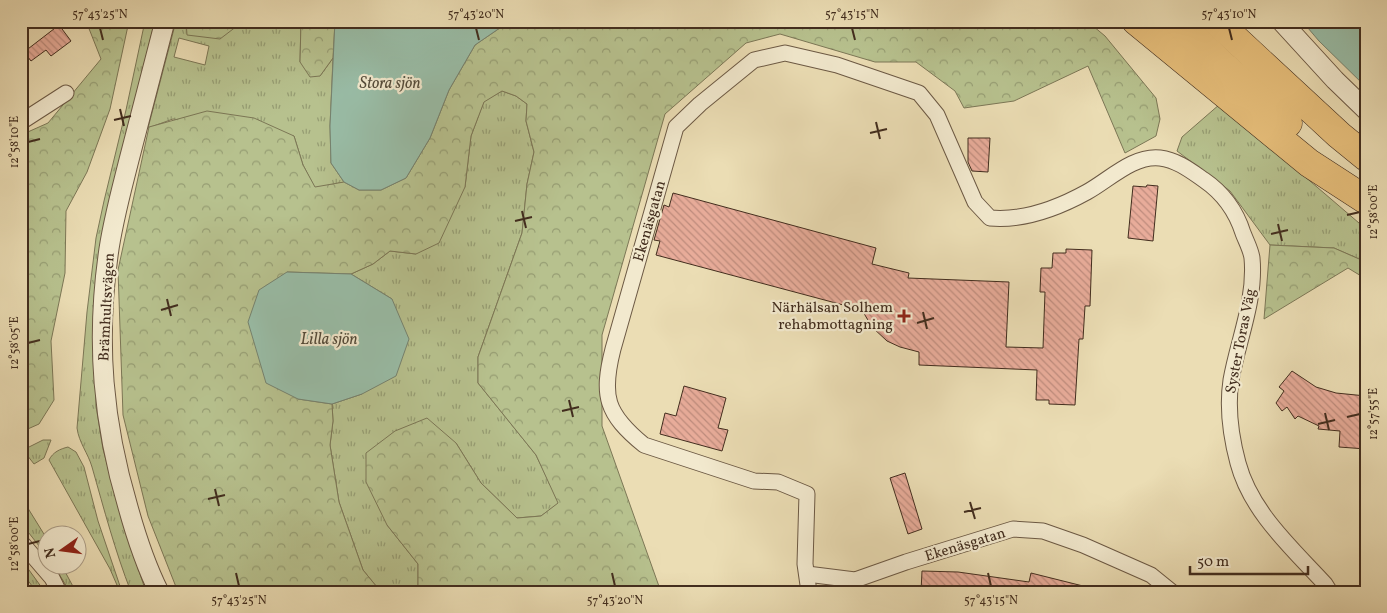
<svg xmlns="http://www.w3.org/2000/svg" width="1387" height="613" font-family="Vollkorn,serif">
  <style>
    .grass { fill: url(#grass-tufts); stroke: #7c7756; fill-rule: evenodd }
    .forest { fill: url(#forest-crowns); stroke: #7c7756 }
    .water { fill: #99bda7; stroke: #768370 }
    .building { fill: url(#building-back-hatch); stroke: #422d1e }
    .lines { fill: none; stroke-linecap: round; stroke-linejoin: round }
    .minor-casing { stroke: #6c5944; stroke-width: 17 }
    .tertiary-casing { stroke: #6c5944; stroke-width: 21 }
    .motorway-casing { stroke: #422d1e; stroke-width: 29 }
    .minor { stroke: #f2e9ce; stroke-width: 15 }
    .tertiary { stroke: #f2e9ce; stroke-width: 19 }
    .motorway { stroke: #e6be7a; stroke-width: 28 }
    .ticks { fill: none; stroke: #422d1e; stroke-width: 2 }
    .poi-dot { fill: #8f2418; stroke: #f2e9ce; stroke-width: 2 }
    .labels { text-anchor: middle; stroke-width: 4.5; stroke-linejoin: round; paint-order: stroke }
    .street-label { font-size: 15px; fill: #422d1e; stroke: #f2e9ce }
    .poi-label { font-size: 15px; fill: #422d1e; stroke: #f2e9ce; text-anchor: end }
    .water-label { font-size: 16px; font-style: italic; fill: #534a39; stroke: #f2e9ce }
    .neatline { fill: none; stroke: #422d1e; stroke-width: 2 }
    .ticks-label { font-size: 12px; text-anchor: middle; fill: #422d1e }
  </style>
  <defs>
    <pattern id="grass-tufts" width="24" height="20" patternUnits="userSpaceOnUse" patternTransform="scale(1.25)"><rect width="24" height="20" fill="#b7c18e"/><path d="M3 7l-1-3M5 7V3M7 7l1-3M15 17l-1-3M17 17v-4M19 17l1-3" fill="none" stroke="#969d73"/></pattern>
    <pattern id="forest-crowns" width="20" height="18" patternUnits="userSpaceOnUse" patternTransform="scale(1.25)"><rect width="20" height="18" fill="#b7c18e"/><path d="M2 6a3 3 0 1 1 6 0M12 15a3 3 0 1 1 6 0" fill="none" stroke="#969d73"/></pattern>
    <pattern id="building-back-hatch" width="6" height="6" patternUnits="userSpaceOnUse" patternTransform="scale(1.25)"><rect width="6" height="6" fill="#e8ac9a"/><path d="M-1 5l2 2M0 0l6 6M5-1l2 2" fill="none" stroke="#be8c7d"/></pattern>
  </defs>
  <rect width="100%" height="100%" fill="#ebddb4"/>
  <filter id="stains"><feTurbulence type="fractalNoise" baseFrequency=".004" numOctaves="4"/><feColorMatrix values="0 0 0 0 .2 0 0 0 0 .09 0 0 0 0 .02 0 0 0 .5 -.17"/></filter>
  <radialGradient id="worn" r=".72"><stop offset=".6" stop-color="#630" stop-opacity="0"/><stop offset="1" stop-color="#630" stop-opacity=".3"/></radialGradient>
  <!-- grass -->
  <g class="grass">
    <path d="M145 21H155L109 202 97 274 94 315 96 406 103 449 122 520 146 592H131C115 551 104 509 92 467 88 453 79 443 77 428L87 312 96 238 104 201 126 110Z"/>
    <path d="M176 21H301L300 62 320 76 333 58 330 126 331 163 344 182 315 188 303 165 294 136 173 119 148 128ZM179 38 209 46 205 65 174 57Z"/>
    <polygon points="502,91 516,96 527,104 526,121 534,152 527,184 522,233 478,357 478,383 536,455 559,503 541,516 517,518 481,483 456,443 387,525 418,564 418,588 413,592 381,592 363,570 339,502 330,445 333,421 332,404 362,394 392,299 351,274 373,264 390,251 416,254 465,187 471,136 484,101"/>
    <polygon points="1220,104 1366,229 1366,262 1334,248 1270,245 1230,191 1177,151 1182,137"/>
    <polygon points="43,440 51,440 44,458 34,464 27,455 21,459 21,451"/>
    <path d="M68 447 76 452 84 467 98 521 122 592H120L110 569 49 460C53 452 60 449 68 447Z"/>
    <polygon points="21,497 47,539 47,556 21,523"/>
    <polygon points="21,559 45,592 38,592 35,590 21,571"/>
    <polygon points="54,566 62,566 76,592 70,592"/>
  </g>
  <!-- forest -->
  <g class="forest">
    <polygon points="86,21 129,21 110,109 87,172 66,211 65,273 51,341 54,400 39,424 21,432 21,135 48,123 101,59"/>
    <polygon points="186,21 237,21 237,26 220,39 187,35"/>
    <polygon points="301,21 335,21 333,58 320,76 310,77 300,62"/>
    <polygon points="510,21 1087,21 1105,36 1156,98 1160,119 1156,136 1125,153 1088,66 1014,101 964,108 955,91 916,62 875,62 780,34 746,43 665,114 602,335 602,426 661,592 413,592 418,587 418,564 387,525 366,482 366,453 395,431 427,418 456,443 481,483 517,518 541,516 558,503 536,455 478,383 478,357 522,233 527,184 534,152 526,121 527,104 516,96 502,91 484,102 471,136 465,187 439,243 416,254 390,251 373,264 351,274 287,272 298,399 332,404 333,421 330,445 339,502 363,570 381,592 178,592 148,516 123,415 118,270 149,127 207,111 254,118 294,136 303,165 315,187 344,182 359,190 381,190 406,178 430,138 449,90 475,45"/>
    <polygon points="1270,245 1334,248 1366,262 1366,279 1348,268 1264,319"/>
  </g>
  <!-- water -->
  <g class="water">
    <polygon points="335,21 510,21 475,45 449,90 430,138 406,178 381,190 359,190 344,182 331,163 330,126"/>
    <polygon points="1302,21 1366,21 1366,87 1319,41"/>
    <polygon points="287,272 351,274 392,299 409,339 396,376 362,394 332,404 298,399 266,383 248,322 259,290"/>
  </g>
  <!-- building -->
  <g class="building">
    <polygon points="59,25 71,41 51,56 46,50 31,61 24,52"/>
    <polygon points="968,138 990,138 988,172 972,171 968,162"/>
    <polygon points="1147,185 1158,186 1153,241 1128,238 1133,186 1146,187"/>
    <polygon points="673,193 876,248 872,264 909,273 908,278 1009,282 1006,347 1043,348 1045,292 1040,292 1041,268 1052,268 1053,253 1066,253 1066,249 1092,250 1090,306 1085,306 1083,339 1079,339 1075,405 1049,404 1049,400 1036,400 1037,370 919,365 919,352 900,347 887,341 872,327 862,310 656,255 660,241 654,240 664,205 669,207"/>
    <polygon points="1292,371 1316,387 1336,393 1366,396 1366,449 1339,447 1340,431 1318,429 1319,426 1298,416 1295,419 1287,407 1282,411 1276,403 1284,391 1279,387"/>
    <polygon points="684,386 726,398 718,428 728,430 722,451 660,434 665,413 676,416"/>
    <polygon points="905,473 922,529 908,534 890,478"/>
    <polygon points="922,571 958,572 1029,582 1031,573 1087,587 1086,592 921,592"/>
  </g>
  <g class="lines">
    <defs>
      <g id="minor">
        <polyline points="21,122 66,93"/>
        <polyline points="21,542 52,578 59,592"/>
        <polyline points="807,574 855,580 906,562 1013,529 1043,531 1083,545 1151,575 1172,592"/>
        <path d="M809 592 805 564 807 494 778 482 754 481 644 445C606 414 601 396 613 349L676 127 700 104 754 60 785 53 837 65 919 93 937 115 975 202 990 218C1023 221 1058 208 1087 192 1109 180 1133 155 1160 158 1177 160 1191 171 1204 180 1223 193 1236 211 1243 233 1246 241 1251 250 1252 258 1256 300 1238 340 1231 380 1227 407 1231 437 1238 463 1251 512 1292 548 1325 584L1330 592"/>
      </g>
      <g id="tertiary">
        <polyline points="1281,21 1335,80 1366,110"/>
        <path d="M159 592C145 564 136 536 128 507 103 423 96 343 108 256 112 224 121 192 129 160 141 114 153 68 165 21"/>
      </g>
      <g id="motorway">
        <polyline points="1136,21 1309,163 1366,200"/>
        <polyline points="1177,21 1225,67 1288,123"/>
        <polyline points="1216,21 1339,135 1366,157"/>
      </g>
    </defs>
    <!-- minor casing -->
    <use href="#minor" class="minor-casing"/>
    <!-- tertiary casing -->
    <use href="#tertiary" class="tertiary-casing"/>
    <!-- motorway casing -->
    <use href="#motorway" class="motorway-casing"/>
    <!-- minor -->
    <use href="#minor" class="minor"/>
    <!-- tertiary -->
    <use href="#tertiary" class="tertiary"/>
    <!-- motorway -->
    <use href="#motorway" class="motorway"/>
  </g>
  <!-- ticks -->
  <path class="ticks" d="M100 28 103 40M476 28 479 40M852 28 855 40M1229 28 1232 40M120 109 124 126M114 120 131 116M876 122 880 139M870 133 887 129M28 142 40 139M522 211 526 228M1347 215 1360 212M515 221 532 217M1278 224 1282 241M1271 234 1288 230M167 299 171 316M161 310 178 305M923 312 927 329M917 323 934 318M28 343 40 340M569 400 573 417M562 411 579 407M1325 413 1329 430M1347 417 1360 414M1318 424 1335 420M215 489 219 506M208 499 225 495M970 502 975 519M964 512 981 508M28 544 40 541M236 573 239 586M612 573 615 586M988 573 991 586"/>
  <!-- markers -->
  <path class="poi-dot" d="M901.5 308.5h5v5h5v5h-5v5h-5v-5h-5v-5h5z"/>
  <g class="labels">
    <!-- street labels -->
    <g class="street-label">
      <text transform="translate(649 221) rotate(-74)" y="5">Ekenäsgatan</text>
      <text transform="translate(106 307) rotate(-87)" y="5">Brämhultsvägen</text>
      <text transform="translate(1240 341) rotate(-79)" y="5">Syster Toras Väg</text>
      <text transform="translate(965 544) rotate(-17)" y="5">Ekenäsgatan</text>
    </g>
    <!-- poi labels -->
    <g class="poi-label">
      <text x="893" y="312">Närhälsan Solhem<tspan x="893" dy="17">rehabmottagning</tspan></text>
    </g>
    <!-- water labels -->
    <g class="water-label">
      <text x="390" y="88">Stora sjön</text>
      <text x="329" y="344">Lilla sjön</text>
    </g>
  </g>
  <!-- margin -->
  <rect width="1387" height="613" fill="none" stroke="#ebddb4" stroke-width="55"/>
  <!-- north arrow -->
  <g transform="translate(62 550) rotate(256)"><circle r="24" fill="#f2e9ce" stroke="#ac9e88"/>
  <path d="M0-4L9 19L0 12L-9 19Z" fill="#8f2418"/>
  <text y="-8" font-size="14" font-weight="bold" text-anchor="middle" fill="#422d1e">N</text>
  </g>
  <!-- scale -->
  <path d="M1190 566v8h118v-8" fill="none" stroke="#422d1e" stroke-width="2.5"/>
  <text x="1197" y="566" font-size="15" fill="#422d1e" stroke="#f2e9ce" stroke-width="4" paint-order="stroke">50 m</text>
  <rect x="28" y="28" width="1332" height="558" class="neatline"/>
  <g class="ticks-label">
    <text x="100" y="18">57°43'25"N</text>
    <text x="476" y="18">57°43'20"N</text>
    <text x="852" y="18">57°43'15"N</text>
    <text x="1229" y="18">57°43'10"N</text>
    <text transform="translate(14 142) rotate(-90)" y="4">12°58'10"E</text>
    <text transform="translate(1373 212) rotate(-90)" y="4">12°58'00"E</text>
    <text transform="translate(14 343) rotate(-90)" y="4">12°58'05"E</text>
    <text transform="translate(1373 414) rotate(-90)" y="4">12°57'55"E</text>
    <text transform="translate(14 544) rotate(-90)" y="4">12°58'00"E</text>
    <text x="239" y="604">57°43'25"N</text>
    <text x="615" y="604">57°43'20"N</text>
    <text x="991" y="604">57°43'15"N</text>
  </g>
  <rect width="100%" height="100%" filter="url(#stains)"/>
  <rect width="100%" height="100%" fill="url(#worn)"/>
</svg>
